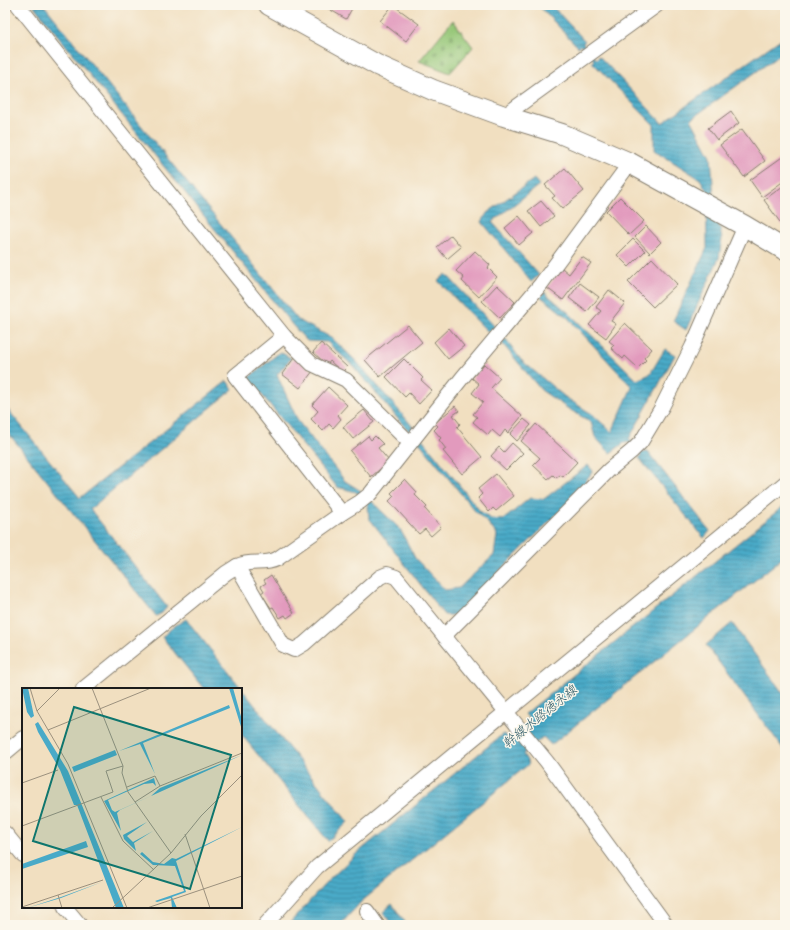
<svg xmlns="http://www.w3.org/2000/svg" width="790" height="930" font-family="Sriracha,'Klee One',sans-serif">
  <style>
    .cemetery { fill: url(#cemetery-stones); stroke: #587149 }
    .water { fill: url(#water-rules); stroke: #326372 }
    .building { fill: #e29abd }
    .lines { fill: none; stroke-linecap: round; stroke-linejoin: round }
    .street-casing { stroke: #867e6e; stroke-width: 16 }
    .secondary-casing { stroke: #867e6e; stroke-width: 22 }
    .street { stroke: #fff; stroke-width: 14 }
    .secondary { stroke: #fff; stroke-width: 20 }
    .labels { text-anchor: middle; stroke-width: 3; stroke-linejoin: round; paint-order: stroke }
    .water-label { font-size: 13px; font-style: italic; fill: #305c69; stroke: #fbf7ec }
    .inset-road { fill: none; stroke: #9c917e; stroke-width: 1 }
    .view { fill: #0f766e; fill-opacity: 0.15; stroke: #0f766e; stroke-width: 2 }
    .inset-edge { fill: none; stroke: #1c1c1c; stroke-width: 2 }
  </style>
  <defs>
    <pattern id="cemetery-stones" width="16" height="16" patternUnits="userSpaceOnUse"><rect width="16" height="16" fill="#94c676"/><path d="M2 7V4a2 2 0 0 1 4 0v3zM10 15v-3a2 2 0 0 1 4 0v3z" fill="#7faa66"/></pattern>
    <pattern id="water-rules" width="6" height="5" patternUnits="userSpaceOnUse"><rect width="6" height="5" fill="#49aac8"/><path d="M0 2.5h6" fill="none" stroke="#3c8aa2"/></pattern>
  </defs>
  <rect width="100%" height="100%" fill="#fbf7ec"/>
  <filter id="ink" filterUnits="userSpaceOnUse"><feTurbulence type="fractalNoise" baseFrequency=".025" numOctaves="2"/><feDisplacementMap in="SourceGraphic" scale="8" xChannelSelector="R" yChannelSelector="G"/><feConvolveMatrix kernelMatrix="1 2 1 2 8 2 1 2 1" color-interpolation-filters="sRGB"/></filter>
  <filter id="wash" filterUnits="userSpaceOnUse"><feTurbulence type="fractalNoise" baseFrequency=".012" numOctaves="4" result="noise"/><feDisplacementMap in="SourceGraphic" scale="16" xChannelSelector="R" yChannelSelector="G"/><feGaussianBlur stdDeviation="0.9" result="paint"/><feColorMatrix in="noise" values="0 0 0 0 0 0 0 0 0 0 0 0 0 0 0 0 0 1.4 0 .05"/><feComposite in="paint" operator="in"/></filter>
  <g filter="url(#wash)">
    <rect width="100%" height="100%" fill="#f1dfc0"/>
    <!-- cemetery -->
    <polygon class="cemetery" points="453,20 473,47 450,73 419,61"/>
    <!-- water -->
    <g class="water">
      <polygon points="33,5 44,5 298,320 332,338 358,363 408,421 480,511 491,519 503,520 530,498 544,499 588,465 593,471 573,498 456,615 444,615 369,518 368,505 356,492 337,487 248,378 280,352 291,358 277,375 298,421 345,481 361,491 400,529 415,558 445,590 459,588 494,555 497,535 488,523 474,510 419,442 404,426 353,366 327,342 307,341 294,327"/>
      <polygon points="538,5 551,5 585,41 583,43 596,59 599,56 662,123 785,36 785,51 691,119 711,156 714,198 722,239 719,258 686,330 673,321 707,248 706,189 700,179 654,150 654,125 592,62 594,60 581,45 578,47"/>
      <polygon points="534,179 539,185 492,222 539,275 531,282 482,222 487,213"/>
      <polygon points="446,274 495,327 489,333 438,281"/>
      <polygon points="544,292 569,313 637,380 650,374 665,349 675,355 629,439 644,453 647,451 710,531 704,538 639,458 641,455 627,441 610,453 595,437 591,422 567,408 541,390 501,342 506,339 521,360 565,397 592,414 612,432 632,387 567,317 540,296"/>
      <polygon points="227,381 233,389 90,509 167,607 162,613 156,616 5,429 5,406 80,498"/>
      <polygon points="785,505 785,556 551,745 543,737 523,754 529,764 361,902 340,925 288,925 325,884 356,854 503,734 511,739 532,722 525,714"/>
      <polygon points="186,619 348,822 328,841 241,734 241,689 204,689 162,637 173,627"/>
      <polygon points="732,623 785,696 785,751 706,645"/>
      <polygon points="392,904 407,925 392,925 383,912"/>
    </g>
    <g id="blocks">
      <!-- building -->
      <g class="building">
        <polygon points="322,5 354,5 346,19"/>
        <polygon points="393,5 419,24 406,41 380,21"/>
        <polygon points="731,111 739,123 717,140 708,128"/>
        <polygon points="742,129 765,161 744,177 720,145"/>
        <polygon points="785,155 785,180 762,197 750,180"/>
        <polygon points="565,168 584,191 562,209 552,198 555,196 545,185"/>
        <polygon points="783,186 785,189 785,229 764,200"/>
        <polygon points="620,197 644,221 629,235 606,211"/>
        <polygon points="541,201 554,216 541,227 528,211"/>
        <polygon points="519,216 533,233 519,245 505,228"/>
        <polygon points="646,226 661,242 650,253 635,237"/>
        <polygon points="451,235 461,247 447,259 437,247"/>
        <polygon points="633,239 645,251 629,267 617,255"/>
        <polygon points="475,251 490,265 488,268 497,277 479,297 462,281 464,278 456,271"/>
        <polygon points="582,257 591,263 563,300 547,288 562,268 569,274"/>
        <polygon points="652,258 677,284 653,307 628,282"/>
        <polygon points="580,283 599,297 587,312 569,298"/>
        <polygon points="497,285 515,302 500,318 482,301"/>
        <polygon points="609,290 625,303 611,321 616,324 606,338 589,325 601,311 596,307"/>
        <polygon points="625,323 652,349 644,358 646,360 638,368 625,356 623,359 611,348 614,345 609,341"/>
        <polygon points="408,325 422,342 380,377 365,360"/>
        <polygon points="449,328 464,346 448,359 434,342"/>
        <polygon points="321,343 347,367 342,372 330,361 327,365 313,352"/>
        <polygon points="295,357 313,371 300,388 282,374"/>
        <polygon points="404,359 423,378 421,380 432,390 419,404 409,393 405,397 386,377"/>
        <polygon points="484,364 500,378 491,388 522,416 508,433 505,430 500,437 492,430 488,435 473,422 477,417 473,414 483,402 472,393 479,384 472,378"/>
        <polygon points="328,387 347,405 338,415 341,419 333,428 329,424 323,431 311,419 318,411 312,405"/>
        <polygon points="455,406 459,411 453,415 460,424 457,427 482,457 462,474 443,451 446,449 439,440 441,438 434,430 438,426 435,423"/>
        <polygon points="364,410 374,422 353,439 343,427"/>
        <polygon points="524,419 531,425 517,441 510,434"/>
        <polygon points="536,424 577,462 563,477 560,475 556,478 553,475 548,479 533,465 540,458 521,441"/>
        <polygon points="368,436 371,440 375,436 383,444 378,448 389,461 371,477 350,451"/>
        <polygon points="512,443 523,453 506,470 491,456 499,447 504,452"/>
        <polygon points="496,474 514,496 496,511 493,508 489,512 478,498 482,494 478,489"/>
        <polygon points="405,479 417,492 415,495 427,507 425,509 441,527 431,536 425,529 419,534 389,501 394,496 391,493"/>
        <polygon points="271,575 294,613 287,618 285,615 280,618 273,607 271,608 261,593 264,591 261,586 266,583 264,580"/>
      </g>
    </g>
  </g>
  <g filter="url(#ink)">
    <use href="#blocks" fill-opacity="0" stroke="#867e6e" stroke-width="1"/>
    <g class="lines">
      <defs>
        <g id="street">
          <polyline points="18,5 284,336 312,364 346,380 410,443"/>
          <polyline points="504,116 657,5"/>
          <path d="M630 163 541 284 462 378 370 494 360 502 342 513 277 559C263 566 252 559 237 566L283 645 294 650 304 644 380 577 387 574 396 577 547 762 666 925"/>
          <polyline points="284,336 235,376 342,513"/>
          <polyline points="444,636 609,470 632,451 641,442 662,407 692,347 745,226"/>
          <polyline points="83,689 226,573 237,566"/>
          <polyline points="5,753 23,738"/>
          <polyline points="5,833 23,855"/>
          <polyline points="65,907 80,925"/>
          <polyline points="367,911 377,925"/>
          <polyline points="265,925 317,867 785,483"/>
        </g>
        <polyline id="secondary" points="269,5 377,65 433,90 504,116 562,134 630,163 745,226 785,250"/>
      </defs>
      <!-- street casing -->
      <use href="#street" class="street-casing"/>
      <!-- secondary casing -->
      <use href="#secondary" class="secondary-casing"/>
      <!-- street -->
      <use href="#street" class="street"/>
      <!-- secondary -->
      <use href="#secondary" class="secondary"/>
    </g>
  </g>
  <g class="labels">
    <!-- water labels -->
    <g class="water-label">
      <text transform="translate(539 716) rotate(-39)" y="5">幹線水路徳永線</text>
    </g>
  </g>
  <!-- overview -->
  <g transform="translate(22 688)">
    <rect width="220" height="220" fill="#f1dfc0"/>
    <path d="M0 0H6L12 28 9 30 5 24ZM207 0H211L220 32V42ZM207 17 208 20 121 55 133 86 118 56 97 63ZM16 34 46 83 102 220H94L55 117H52L38 82 16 44 13 36ZM93 62 95 67 52 84 50 79ZM220 67 98 122 95 125 99 143 82 113 132 90 134 98 131 95 122 96 86 112 90 122 93 124 129 108 138 100ZM125 134 105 148 111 154 131 143 112 155 114 163 102 151 82 158 102 151 101 147ZM220 139 154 173 164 204 150 209 155 220H150L149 210 135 214 133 213 162 203 153 178 131 177 118 166 120 164 131 174 142 176 150 170 154 171ZM64 153 66 159 0 181V176ZM80 194 39 210 5 220 39 209Z" fill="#49aac8"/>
    <path class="inset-road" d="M8 0 15 23 46 76 105 220M70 0 101 78M15 23 38 0M26 42 129 0M0 95 36 82M105 99 133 88 138 98M79 109 101 153 132 182M113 114 138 98 220 65M0 138 91 104 84 83 101 78 100 85 106 104 149 165M163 146 188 220M36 207 81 192M0 219 36 207 40 220M90 220 149 165 179 128 220 87M125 220 220 188"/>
    <path class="view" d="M52 19 209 67 168 201 11 153Z"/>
    <rect width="220" height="220" class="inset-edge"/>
  </g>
  <!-- margin -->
  <rect width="790" height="930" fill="none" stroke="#fbf7ec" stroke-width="20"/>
</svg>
